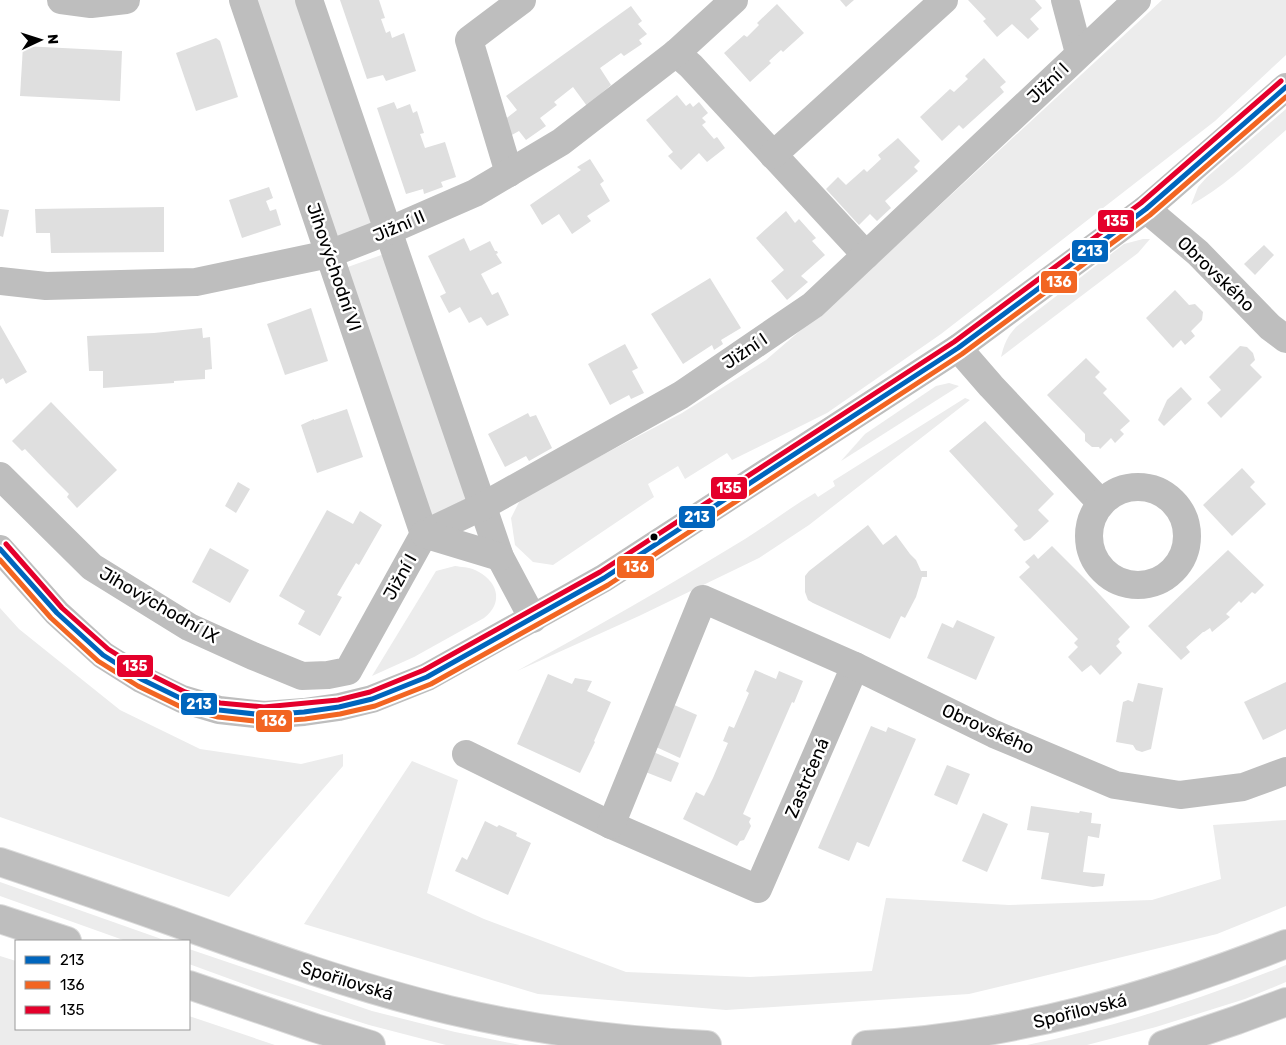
<svg xmlns="http://www.w3.org/2000/svg" width="1286" height="1045" font-family="Rubik,sans-serif">
  <style>
    .green { fill: #ececec }
    .building { fill: #dfdfdf }
    .lines { fill: none; stroke-linecap: round; stroke-linejoin: round }
    .highway-casing { stroke: #dbdbdb; stroke-width: 30 }
    .minor { stroke: #bebebe; stroke-width: 28 }
    .highway { stroke: #bebebe; stroke-width: 28 }
    .bus-1-casing { stroke: #fff; stroke-width: 9 }
    .bus-2-casing { stroke: #fff; stroke-width: 9 }
    .bus-3-casing { stroke: #fff; stroke-width: 9 }
    .bus-1 { stroke: #0065bd; stroke-width: 5 }
    .bus-2 { stroke: #f26522; stroke-width: 5 }
    .bus-3 { stroke: #e4002b; stroke-width: 5 }
    .bus-dot { fill: #000; stroke: #fff; stroke-width: 2 }
    .labels { text-anchor: middle; stroke-width: 5; stroke-linejoin: round; paint-order: stroke }
    .street-label { font-size: 18px; fill: #000; stroke: #fff }
    .line-badge { stroke: #fff; stroke-width: 2 }
    .badge-label { font-size: 14px; text-anchor: middle; font-weight: bold; fill: #fff }
  </style>
  <rect width="100%" height="100%" fill="#fff"/>
  <!-- green -->
  <g class="green">
    <polygon points="254,0 301,0 378,229 337,245"/>
    <polygon points="1162,0 1286,0 1286,55 1215,121 941,334 827,413 732,460 727,453 685,479 678,466 648,484 654,497 553,565 533,562 515,545 511,518 521,498 682,413 766,360 859,280"/>
    <path d="M1286 109V130C1256 156 1226 186 1191 205L1198 187 1207 177Z"/>
    <path d="M1143 239H1150L1138 253 1001 357C1004 344 1007 337 1016 327L1124 244Z"/>
    <polygon points="387,253 468,498 433,515 427,511 345,268"/>
    <polygon points="949,383 959,386 841,461 865,434 936,386"/>
    <path d="M965 398 970 400 809 525 759 558 639 616 517 671C594 628 670 585 745 539 769 524 791 507 815 493L818 497 835 486 833 481Z"/>
    <path d="M455 566C461 567 469 567 475 570 497 580 505 602 484 618L414 657 372 676 436 571Z"/>
    <polygon points="0,608 19,629 120,710 200,749 301,764 343,754 343,766 229,897 0,817"/>
    <polygon points="412,761 458,780 427,893 484,919 626,972 750,977 872,971 886,898 1009,905 1152,900 1221,879 1213,825 1286,820 1286,906 1217,934 969,994 726,1010 538,994 304,924"/>
    <polygon points="0,882 167,941 126,941 0,896"/>
    <polygon points="189,949 372,1011 455,1032 520,1045 446,1045 369,1025 263,991 189,964"/>
    <polygon points="0,956 16,961 16,1029 189,1029 189,1016 275,1045 0,1045"/>
    <path d="M1286 965V982L1245 999 1156 1027 1087 1045H1027C1115 1027 1202 999 1286 965Z"/>
  </g>
  <!-- building -->
  <g class="building">
    <polygon points="340,0 379,0 385,18 381,19 386,33 390,31 392,38 404,33 416,71 386,81 383,75 367,79"/>
    <polygon points="840,0 854,0 846,7"/>
    <polygon points="968,0 1035,0 1042,8 1030,19 1039,29 1028,39 1012,24 997,37 983,21 986,19"/>
    <polygon points="777,4 804,33 783,52 781,50 769,61 771,63 750,82 724,53 744,35 747,37 759,25 757,23"/>
    <polygon points="631,6 642,21 638,24 647,34 639,40 642,44 624,56 621,53 600,68 611,85 587,106 573,87 554,102 557,105 540,118 546,126 526,140 519,131 510,136 504,120 517,110 506,96"/>
    <polygon points="216,38 220,41 238,97 196,111 176,53"/>
    <polygon points="23,46 122,51 120,101 20,96"/>
    <polygon points="984,58 1006,82 1000,87 1004,92 963,129 959,125 942,141 920,117 950,89 954,92 968,79 965,76"/>
    <polygon points="677,95 686,106 690,103 693,107 699,102 708,113 702,118 706,122 702,125 714,139 717,137 725,148 707,162 699,153 681,170 668,156 673,152 646,120"/>
    <polygon points="394,102 397,109 410,104 413,113 417,111 424,133 420,134 425,148 445,142 456,177 441,182 443,187 424,194 423,189 406,194 377,108"/>
    <polygon points="898,138 920,161 914,167 918,171 885,201 891,208 877,221 870,214 859,225 826,189 838,177 846,185 864,169 867,172 881,159 878,155"/>
    <polygon points="590,159 604,181 600,184 610,201 587,216 591,221 572,234 559,214 542,225 530,205 581,170 577,167"/>
    <polygon points="269,187 273,198 266,201 270,211 276,209 281,225 242,238 229,200"/>
    <polygon points="164,207 164,252 51,253 50,233 36,233 35,209"/>
    <polygon points="0,209 9,210 3,237 0,236"/>
    <polygon points="786,211 795,223 799,219 816,238 812,241 825,255 801,276 808,282 787,300 771,281 784,270 756,238"/>
    <polygon points="464,238 470,251 490,241 495,251 497,251 498,253 496,254 502,263 481,274 492,295 498,292 509,315 487,326 481,317 469,323 460,307 449,313 440,296 446,293 428,256"/>
    <polygon points="1264,245 1274,255 1255,275 1244,264"/>
    <polygon points="710,278 741,328 721,340 723,344 714,350 712,345 683,364 651,314"/>
    <polygon points="1175,290 1189,305 1195,304 1203,312 1202,320 1191,331 1195,336 1185,345 1181,340 1173,348 1146,318"/>
    <polygon points="311,308 328,361 285,375 267,324"/>
    <polygon points="0,325 27,372 6,384 3,378 0,380"/>
    <polygon points="202,328 203,338 210,337 212,369 205,370 205,379 174,381 174,383 103,388 103,371 89,371 87,336 154,333"/>
    <polygon points="625,344 638,368 632,371 644,393 631,399 629,395 610,405 588,364"/>
    <polygon points="1240,346 1247,347 1253,353 1255,360 1250,365 1262,377 1221,418 1207,403 1221,390 1209,377"/>
    <polygon points="1086,358 1100,372 1095,377 1107,389 1103,393 1130,421 1120,430 1124,434 1115,443 1111,438 1100,449 1099,447 1092,447 1085,441 1085,434 1047,395"/>
    <polygon points="1181,387 1192,399 1164,426 1158,420 1167,400"/>
    <polygon points="51,402 117,470 77,508 67,497 69,494 47,472 25,449 22,451 12,441"/>
    <polygon points="347,409 363,457 317,473 301,425 314,419 314,420"/>
    <polygon points="528,413 530,417 536,415 552,448 529,461 526,456 505,467 488,434"/>
    <polygon points="985,421 1054,494 1038,510 1049,521 1030,539 1024,541 1014,530 1018,526 949,451"/>
    <polygon points="1242,468 1255,482 1250,487 1266,504 1232,536 1203,505"/>
    <polygon points="238,482 250,489 236,513 225,506"/>
    <polygon points="327,510 353,524 360,511 382,525 359,565 356,563 347,578 337,595 342,597 320,636 298,624 305,611 279,596"/>
    <polygon points="868,525 883,545 896,535 910,554 916,560 921,571 927,571 927,577 922,577 916,597 905,618 901,616 890,639 813,603 808,600 805,592 805,576 809,571"/>
    <polygon points="1052,546 1087,581 1130,627 1118,639 1120,642 1116,646 1122,653 1100,675 1091,665 1082,672 1068,657 1078,647 1074,643 1078,639 1019,577 1030,567 1025,562 1034,554 1038,559"/>
    <polygon points="210,548 249,570 230,603 192,582"/>
    <polygon points="1228,550 1264,585 1255,594 1252,592 1241,603 1239,601 1226,614 1230,617 1212,632 1210,628 1204,632 1203,632 1186,647 1190,652 1181,660 1148,626"/>
    <polygon points="957,620 995,637 976,680 927,658 942,623 953,628"/>
    <polygon points="755,670 776,679 779,671 803,681 794,703 792,702 743,814 751,818 749,822 751,826 744,840 740,841 737,846 683,819 696,792 704,796 713,778 728,743 723,741 729,726 734,728 749,693 746,691"/>
    <polygon points="548,674 572,684 575,678 592,681 587,691 611,702 594,741 595,742 580,773 517,744"/>
    <polygon points="1286,682 1286,729 1263,740 1244,702"/>
    <polygon points="1138,683 1163,688 1151,749 1142,752 1136,750 1133,745 1116,742 1123,702 1128,700 1133,702"/>
    <polygon points="672,704 697,715 680,758 654,746"/>
    <polygon points="871,726 886,732 888,727 916,739 869,847 857,842 849,861 818,848"/>
    <polygon points="651,751 679,763 671,782 643,771"/>
    <polygon points="947,765 970,774 957,805 934,795"/>
    <polygon points="1031,806 1079,813 1080,811 1092,813 1091,823 1101,824 1099,838 1088,836 1083,872 1105,874 1103,886 1093,887 1041,879 1049,833 1027,830"/>
    <polygon points="983,813 1008,824 987,872 962,861"/>
    <polygon points="485,821 497,827 499,825 517,833 516,836 531,843 508,895 455,871 462,857 467,860"/>
  </g>
  <g class="lines">
    <defs>
      <g id="highway">
        <path d="M0 862C57 881 114 901 171 921 263 954 354 987 449 1010 533 1030 620 1041 707 1045"/>
        <polyline points="0,919 67,941"/>
        <polyline points="189,985 315,1028 371,1045"/>
        <path d="M866 1045C1012 1037 1151 997 1286 944"/>
        <polyline points="1163,1045 1237,1020 1286,1002"/>
      </g>
    </defs>
    <!-- highway casing -->
    <use href="#highway" class="highway-casing"/>
    <!-- minor -->
    <g class="minor">
      <polyline points="61,0 91,4 126,0"/>
      <polyline points="243,0 424,534"/>
      <polyline points="309,0 500,557 533,619"/>
      <polyline points="1065,0 1079,53"/>
      <polyline points="676,53 691,66 866,255"/>
      <polyline points="773,155 944,0"/>
      <polyline points="509,173 469,40 522,0"/>
      <polyline points="1146,209 1198,253 1270,327 1286,339"/>
      <polyline points="0,281 46,286 196,282 329,254 388,231 475,193 561,142 676,53 734,0"/>
      <polyline points="958,348 991,386 1101,503"/>
      <polyline points="0,476 92,567 189,627 253,656 302,676 328,675 348,671 424,534 483,506 681,395 813,305 1137,0"/>
      <circle cx="1138" cy="536" r="49"/>
      <polyline points="424,534 500,557"/>
      <polyline points="0,549 57,613 103,655 141,679 182,699 219,710 264,715 304,712 339,707 372,699 427,677 604,578 958,348 1146,209 1286,87"/>
      <polyline points="466,754 611,825 758,889 855,666"/>
      <polyline points="611,825 703,599 855,666 994,734 1115,785 1180,795 1243,787 1286,771"/>
    </g>
    <!-- highway -->
    <use href="#highway" class="highway"/>
    <defs>
      <polyline id="bus-1" points="0,549 57,613 103,655 141,679 182,699 219,710 264,715 304,712 339,707 372,699 427,677 604,578 958,348 1146,209 1286,87"/>
      <polyline id="bus-2" points="0,560 51,618 98,661 138,686 179,706 218,717 264,722 305,719 340,714 375,706 431,684 608,585 962,354 1150,215 1286,97"/>
      <polyline id="bus-3" points="6,544 62,608 108,649 145,672 185,692 220,703 264,707 338,700 370,692 424,670 600,572 954,342 1141,203 1281,81"/>
    </defs>
    <!-- bus-1 casing -->
    <use href="#bus-1" class="bus-1-casing"/>
    <!-- bus-2 casing -->
    <use href="#bus-2" class="bus-2-casing"/>
    <!-- bus-3 casing -->
    <use href="#bus-3" class="bus-3-casing"/>
    <!-- bus-1 -->
    <use href="#bus-1" class="bus-1"/>
    <!-- bus-2 -->
    <use href="#bus-2" class="bus-2"/>
    <!-- bus-3 -->
    <use href="#bus-3" class="bus-3"/>
  </g>
  <!-- markers -->
  <circle class="bus-dot" cx="654" cy="537" r="4.5"/>
  <g class="labels">
    <!-- street labels -->
    <g class="street-label">
      <text transform="translate(1048 83) rotate(-44)" y="6">Jižní I</text>
      <text transform="translate(399 226) rotate(-23)" y="6">Jižní II</text>
      <text transform="translate(334 267) rotate(71)" y="6">Jihovýchodní VI</text>
      <text transform="translate(1216 274) rotate(44)" y="6">Obrovského</text>
      <text transform="translate(745 351) rotate(-34)" y="6">Jižní I</text>
      <text transform="translate(400 577) rotate(-61)" y="6">Jižní I</text>
      <text transform="translate(159 605) rotate(30)" y="6">Jihovýchodní IX</text>
      <text transform="translate(988 729) rotate(24)" y="6">Obrovského</text>
      <text transform="translate(807 778) rotate(-67)" y="6">Zastrčená</text>
      <text transform="translate(347 981) rotate(17)" y="6">Spořilovská</text>
      <text transform="translate(1080 1011) rotate(-14)" y="6">Spořilovská</text>
    </g>
  </g>
  <g class="line-badge">
    <rect x="1097" y="209" width="38" height="24" rx="5" fill="#e4002b"/>
    <rect x="1071" y="239" width="38" height="24" rx="5" fill="#0065bd"/>
    <rect x="1040" y="270" width="38" height="24" rx="5" fill="#f26522"/>
    <rect x="710" y="476" width="38" height="24" rx="5" fill="#e4002b"/>
    <rect x="678" y="505" width="38" height="24" rx="5" fill="#0065bd"/>
    <rect x="616" y="555" width="39" height="24" rx="5" fill="#f26522"/>
    <rect x="116" y="654" width="38" height="24" rx="5" fill="#e4002b"/>
    <rect x="180" y="692" width="38" height="24" rx="5" fill="#0065bd"/>
    <rect x="255" y="709" width="38" height="24" rx="5" fill="#f26522"/>
  </g>
  <g class="badge-label">
    <text x="1116" y="226">135</text>
    <text x="1090" y="256">213</text>
    <text x="1059" y="287">136</text>
    <text x="729" y="493">135</text>
    <text x="697" y="522">213</text>
    <text x="636" y="572">136</text>
    <text x="135" y="671">135</text>
    <text x="199" y="709">213</text>
    <text x="274" y="726">136</text>
  </g>
  <!-- legend -->
  <rect x="15" y="940" width="175" height="90" fill="#ffffff" stroke="#999999"/>
  <rect x="25" y="956" width="25" height="8" fill="#0065bd" stroke="#999999"/>
  <text x="60" y="965" font-size="15" fill="#000000">213</text>
  <rect x="25" y="981" width="25" height="8" fill="#f26522" stroke="#999999"/>
  <text x="60" y="990" font-size="15" fill="#000000">136</text>
  <rect x="25" y="1006" width="25" height="8" fill="#e4002b" stroke="#999999"/>
  <text x="60" y="1015" font-size="15" fill="#000000">135</text>
  <!-- north arrow -->
  <g transform="translate(40 40) rotate(86)" stroke="#ffffff" stroke-width="4" paint-order="stroke">
  <path d="M0-4L9 19L0 12L-9 19Z" fill="#000000"/>
  <text y="-8" font-size="14" font-weight="bold" text-anchor="middle" fill="#000000">N</text>
  </g>
</svg>
